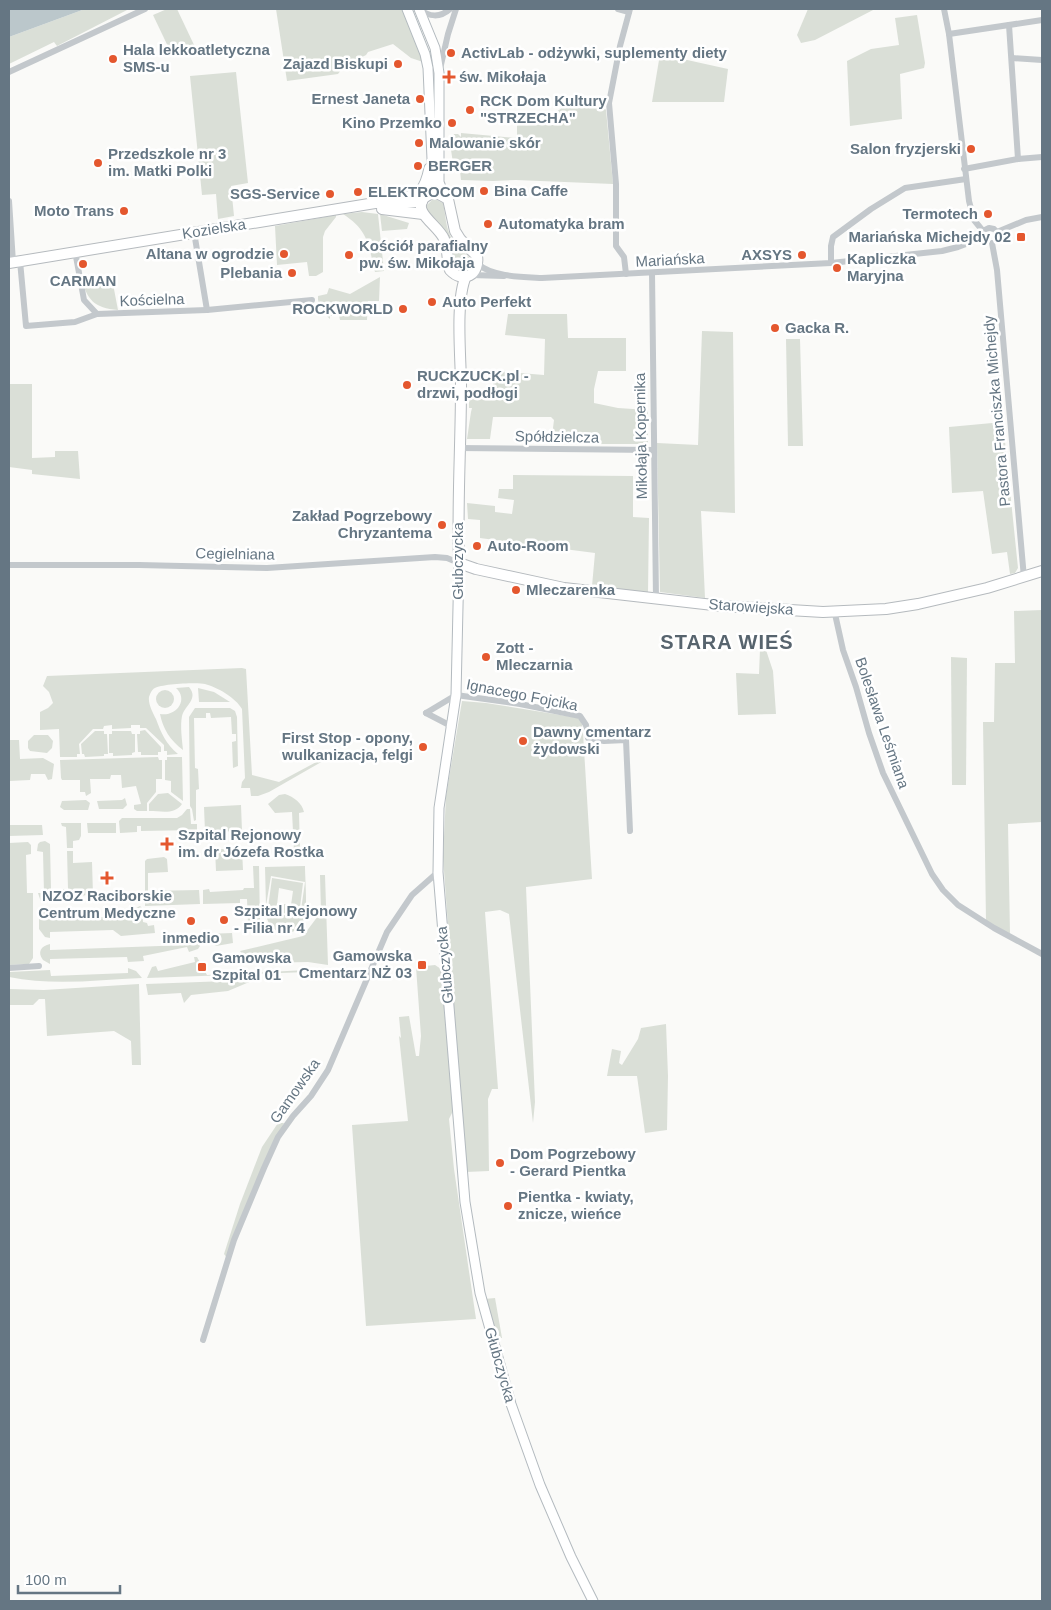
<svg xmlns="http://www.w3.org/2000/svg" width="1051" height="1610" font-family="Arial,sans-serif">
  <style>
    .green { fill: #dadfd7 }
    .water { fill: #bbc7cb }
    .lines { fill: none; stroke-linecap: round; stroke-linejoin: round }
    .secondary-casing { stroke: #b3babf; stroke-width: 11 }
    .primary-casing { stroke: #b5babe; stroke-width: 12 }
    .street { stroke: #c3c8cc; stroke-width: 6 }
    .secondary { stroke: #fff; stroke-width: 9 }
    .primary { stroke: #fff; stroke-width: 10 }
    .poi-dot { fill: #e4572e; stroke: #fff; stroke-width: 2 }
    .labels { text-anchor: middle; stroke-width: 5; stroke-linejoin: round; paint-order: stroke }
    .poi-label { font-size: 15px; font-weight: bold; fill: #657683; stroke: #fff; text-anchor: start }
    .street-label { font-size: 15px; fill: #657683; stroke: #fff }
    .district-label { font-size: 20px; font-weight: bold; letter-spacing: 1px; fill: #57646e; stroke: #fff }
  </style>
  <rect width="100%" height="100%" fill="#fafaf8"/>
  <!-- green -->
  <g class="green">
    <polygon points="85,9 129,9 57,46 54,42 9,64 9,37"/>
    <polygon points="167,9 177,9 195,47 173,57 153,15"/>
    <polygon points="276,9 404,9 423,62 411,58 393,44 368,52 366,55 344,66 338,74 287,81"/>
    <polygon points="808,9 875,9 815,40 801,43 797,35"/>
    <polygon points="917,15 925,63 924,68 900,74 902,119 850,126 847,61 871,49 899,45 895,18"/>
    <polygon points="660,54 728,69 724,102 652,102"/>
    <polygon points="236,72 248,183 231,186 234,216 218,219 216,194 202,195 190,76"/>
    <polygon points="571,102 603,106 606,110 613,184 516,180 493,181 461,180 460,171 454,170 450,143 454,134 458,134 461,137 461,133 517,138 517,117 554,125 556,112"/>
    <path d="M432 200H437L443 203C446 215 445 227 452 239 456 246 469 255 471 260 473 266 468 270 463 272L457 270C451 261 453 247 448 236 443 226 434 221 427 212V205Z"/>
    <path d="M362 212 378 214 384 271 375 272C368 244 369 231 343 214Z"/>
    <polygon points="380,214 409,223 407,229 382,231"/>
    <polygon points="336,215 336,217 325,231 323,237 323,272 316,276 309,276 307,262 277,265 275,226"/>
    <path d="M91 275 96 278 104 279 105 283 113 284 118 310C94 308 87 300 81 277Z"/>
    <path d="M380 277 379 301H368L367 320H340L339 315 330 316V319C324 313 317 305 318 296L327 294 329 288 350 294Z"/>
    <polygon points="508,314 567,314 568,338 626,338 626,371 598,371 594,389 594,403 618,408 648,410 648,444 551,444 554,420 551,417 493,417 490,439 467,439 471,412 472,408 469,408 469,390 493,392 494,371 544,375 545,339 505,335"/>
    <polygon points="702,331 733,332 735,513 701,511 705,598 660,592 657,443 698,445"/>
    <polygon points="786,339 800,339 803,446 788,446"/>
    <polygon points="9,384 32,384 32,458 55,457 55,451 78,451 80,479 32,474 32,470 9,467"/>
    <polygon points="1003,422 1018,568 1015,573 1010,574 1007,552 992,554 983,491 952,493 949,427"/>
    <polygon points="513,475 633,476 633,517 649,518 648,593 592,586 595,553 480,538 480,520 468,519 467,503 495,506 495,512 512,514 514,500 498,498 499,489 513,489"/>
    <polygon points="1042,610 1042,822 1008,824 1010,934 986,921 983,722 994,722 995,663 1015,663 1014,611"/>
    <polygon points="760,649 766,650 773,671 776,714 738,715 736,673 759,674"/>
    <polygon points="951,657 967,658 966,785 952,785"/>
    <path d="M242 668 246 669 252 775 279 782 335 752 337 753 269 792 258 796H251L250 788H241L242 782 245 778 242 709C236 698 217 687 205 684 198 682 161 684 155 688 152 689 150 694 149 697 148 704 153 713 156 719 161 733 166 744 178 754L167 755V751H164V745L146 728H140V725H131V728L112 729V725L104 726 103 729H93L79 744 80 754H77V757H60L59 729 40 730V712L48 708 53 703 49 692 43 686 47 676Z"/>
    <path d="M189 687C199 699 185 705 182 716 180 726 182 739 183 750 170 740 163 729 160 714 176 717 189 700 176 688Z"/>
    <polygon points="198,688 214,692 230,702 199,702"/>
    <circle cx="165" cy="699" r="9"/>
    <polygon points="462,701 486,703 579,718 582,724 583,733 592,879 526,887 535,1102 533,1123 509,914 500,910 485,912 498,1089 492,1089 488,1099 489,1171 466,1172 443,857 446,796"/>
    <polygon points="195,708 230,708 235,711 237,717 238,766 233,768 232,742 236,741 236,734 232,734 231,717 211,718 210,713 206,713 206,718 194,718 195,768 198,769 199,789 196,790 196,820 194,821 192,809 190,806 189,717"/>
    <polygon points="145,730 161,747 161,752 158,752 158,755 141,755 141,752 138,752 137,734 140,734 140,731"/>
    <polygon points="95,731 104,731 104,734 107,734 108,754 104,754 104,756 85,757 84,754 82,754 81,744"/>
    <polygon points="112,731 131,731 132,734 135,734 135,752 132,753 132,755 113,756 113,753 109,753 109,734 112,734"/>
    <polygon points="34,735 48,735 53,741 52,748 47,753 30,751 28,748 28,741"/>
    <polygon points="9,740 19,740 20,759 43,758 54,764 52,779 48,780 45,774 31,774 30,780 9,781"/>
    <polygon points="158,757 159,760 162,760 162,779 156,779 156,792 147,803 147,811 137,811 134,809 134,805 141,804 136,786 122,788 121,775 111,775 110,779 90,779 91,793 86,796 85,792 80,792 80,780 62,780 61,778 60,760"/>
    <polygon points="167,757 182,757 183,801 171,792 171,781 165,780 165,760 167,760"/>
    <path d="M168 793 182 804C174 815 162 811 149 811V804L158 794Z"/>
    <path d="M285 794C294 797 302 803 304 812L299 813 300 851 305 852 302 858H292L288 855V852L294 851 292 812 275 813 268 804 279 795Z"/>
    <polygon points="125,798 127,805 123,809 99,809 97,801 122,800"/>
    <polygon points="86,800 90,803 88,810 64,810 60,807 62,801"/>
    <polygon points="241,805 242,831 205,832 204,807"/>
    <polygon points="187,809 190,809 191,824 197,824 197,830 141,831 141,826 137,826 137,832 120,833 119,821 122,818 177,818 182,815"/>
    <polygon points="61,823 81,823 81,836 79,840 73,841 73,848 67,848 66,827 62,826"/>
    <polygon points="87,823 116,823 116,833 88,833"/>
    <polygon points="9,825 42,825 43,835 9,836"/>
    <polygon points="45,841 50,844 51,889 55,889 56,900 53,903 41,902 38,893 44,893 43,852 37,851 38,844 40,842"/>
    <polygon points="28,842 31,845 31,854 26,855 27,893 33,893 33,958 29,964 9,965 9,843"/>
    <polygon points="215,849 242,849 243,870 216,871"/>
    <polygon points="67,851 73,851 73,863 92,862 93,895 72,896 72,900 70,901 64,898 63,889 68,889"/>
    <polygon points="164,857 167,859 168,872 148,873 148,891 199,890 200,904 145,906 145,861 147,859"/>
    <polygon points="253,866 259,866 260,923 248,924 247,899 240,899 240,903 203,904 203,890 209,889 210,892 243,890 244,888 254,888"/>
    <path d="M305 866C305 879 308 910 304 921 296 939 268 937 266 913L300 917 305 882 271 876 266 906 265 867Z"/>
    <polygon points="320,875 325,875 328,965 308,962 256,963 246,960 240,951 303,936 321,912"/>
    <polygon points="272,878 303,883 299,915 283,913 284,904 291,905 293,891 279,888 277,905 274,908 268,908"/>
    <polygon points="140,906 142,908 143,922 147,923 148,926 154,925 155,933 121,936 113,930 50,932 50,938 45,937 39,929 39,917 43,909 55,908 56,913 100,912 101,917 136,916 136,908"/>
    <polygon points="232,933 233,943 216,946 207,941 206,934"/>
    <path d="M188 940H196L200 946 198 949 189 952 187 947 143 956 144 961 128 962 127 957 50 959V964L43 960C37 952 41 946 50 944V950L187 945Z"/>
    <polygon points="194,957 197,957 207,975 306,970 307,972 147,978 152,967 156,966 158,971 195,962"/>
    <polygon points="435,965 441,969 453,1111 449,1119 454,1169 476,1319 366,1326 352,1125 408,1121 399,1036 401,1038 399,1017 409,1016 416,1056 419,1056 421,1036 416,967"/>
    <path d="M128 968 136 971 142 978C98 980 52 986 9 977V972L50 970 51 976 128 973Z"/>
    <polygon points="254,980 228,991 191,995 184,1003 181,993 148,995 146,984"/>
    <polygon points="139,984 141,1065 132,1065 131,1041 114,1031 47,1036 45,999 39,999 33,1005 9,1005 9,989 44,990"/>
    <polygon points="666,1024 668,1076 667,1130 645,1133 637,1076 607,1076 612,1049 621,1051 619,1063 622,1065 638,1039 641,1028"/>
    <polygon points="278,1123 284,1123 227,1258 224,1254 240,1204 262,1147"/>
    <polygon points="495,1298 502,1338 496,1338 484,1299"/>
  </g>
  <!-- water -->
  <polygon class="water" points="9,9 85,9 9,37"/>
  <g class="lines">
    <defs>
      <g id="secondary">
        <polyline points="407,9 425,54 428,68 433,182 428,195"/>
        <polyline points="419,9 435,48 439,73 439,182 444,195"/>
        <path d="M390 200C416 194 423 197 429 168"/>
        <polyline points="459,563 456,695 439,808 438,872 465,1202 480,1293 511,1404 540,1485 571,1557 593,1601"/>
      </g>
      <g id="primary">
        <path d="M437 193 448 199 455 231 460 239 477 256C480 275 463 284 450 270 446 261 449 249 444 239 439 226 413 213 423 199 427 195 432 193 437 193Z"/>
        <polyline points="382,209 423,214"/>
        <polyline points="9,263 375,203 422,202"/>
        <path d="M466 276C455 301 461 358 461 386 461 445 457 504 459 563L476 569 564 588 722 606 823 612 886 609 918 604 987 588 1042 571"/>
      </g>
    </defs>
    <!-- secondary casing -->
    <use href="#secondary" class="secondary-casing"/>
    <!-- primary casing -->
    <use href="#primary" class="primary-casing"/>
    <!-- street -->
    <g class="street">
      <path d="M419 9C429 17 440 18 450 9"/>
      <polyline points="618,9 629,12"/>
      <polyline points="944,9 949,34 969,201 974,220 983,231"/>
      <polyline points="1009,25 1018,159"/>
      <polyline points="949,34 1042,20"/>
      <polyline points="1012,58 1042,60"/>
      <polyline points="440,69 448,34 456,9"/>
      <polyline points="9,72 145,9"/>
      <polyline points="964,169 1018,159 1042,157"/>
      <polyline points="9,201 13,262"/>
      <polyline points="983,231 989,228 994,229 997,232"/>
      <polyline points="194,232 207,310 312,300"/>
      <polyline points="997,232 1026,220 1042,217"/>
      <polyline points="992,243 997,270 1024,578"/>
      <polyline points="75,251 84,300 97,314 207,310"/>
      <polyline points="20,261 26,326 75,322 97,314"/>
      <polyline points="831,263 831,246 833,237 871,209 905,188 966,179"/>
      <path d="M478 264C492 277 524 277 542 278L831 263 942 251 958 247 982 238"/>
      <polyline points="652,273 656,599"/>
      <polyline points="626,274 624,257 616,246 616,184 609,103 620,46 630,9"/>
      <polyline points="471,275 504,276"/>
      <polyline points="459,448 654,450"/>
      <polyline points="9,565 139,565 267,568 435,557 447,558 459,563"/>
      <polyline points="835,614 843,650 856,687 869,733 883,773 932,874 943,890 958,905 994,928 1042,954"/>
      <polyline points="426,713 456,695 520,704 580,716 586,725 588,738 604,741 626,740 630,831"/>
      <polyline points="426,713 453,727"/>
      <polyline points="9,968 39,966"/>
      <polyline points="203,1340 234,1240 264,1168 278,1137 293,1116 311,1096 328,1070 387,932 412,895 438,872"/>
    </g>
    <!-- secondary -->
    <use href="#secondary" class="secondary"/>
    <!-- primary -->
    <use href="#primary" class="primary"/>
  </g>
  <!-- markers -->
  <g class="poi-dot">
    <circle cx="451" cy="53" r="5"/>
    <circle cx="113" cy="59" r="5"/>
    <circle cx="398" cy="64" r="5"/>
    <path d="M446.5 69.5h5v5h5v5h-5v5h-5v-5h-5v-5h5z"/>
    <circle cx="420" cy="99" r="5"/>
    <circle cx="470" cy="110" r="5"/>
    <circle cx="452" cy="123" r="5"/>
    <circle cx="419" cy="143" r="5"/>
    <circle cx="971" cy="149" r="5"/>
    <circle cx="98" cy="163" r="5"/>
    <circle cx="418" cy="166" r="5"/>
    <circle cx="484" cy="191" r="5"/>
    <circle cx="358" cy="192" r="5"/>
    <circle cx="330" cy="194" r="5"/>
    <circle cx="124" cy="211" r="5"/>
    <circle cx="988" cy="214" r="5"/>
    <circle cx="488" cy="224" r="5"/>
    <rect x="1016" y="232" width="10" height="10" rx="2.5"/>
    <circle cx="284" cy="254" r="5"/>
    <circle cx="349" cy="255" r="5"/>
    <circle cx="802" cy="255" r="5"/>
    <circle cx="83" cy="264" r="5"/>
    <circle cx="837" cy="268" r="5"/>
    <circle cx="292" cy="273" r="5"/>
    <circle cx="432" cy="302" r="5"/>
    <circle cx="403" cy="309" r="5"/>
    <circle cx="775" cy="328" r="5"/>
    <circle cx="407" cy="385" r="5"/>
    <circle cx="442" cy="525" r="5"/>
    <circle cx="477" cy="546" r="5"/>
    <circle cx="516" cy="590" r="5"/>
    <circle cx="486" cy="657" r="5"/>
    <circle cx="523" cy="741" r="5"/>
    <circle cx="423" cy="747" r="5"/>
    <path d="M164.5 836.5h5v5h5v5h-5v5h-5v-5h-5v-5h5z"/>
    <path d="M104.5 870.5h5v5h5v5h-5v5h-5v-5h-5v-5h5z"/>
    <circle cx="224" cy="920" r="5"/>
    <circle cx="191" cy="921" r="5"/>
    <rect x="417" y="960" width="10" height="10" rx="2.5"/>
    <rect x="197" y="962" width="10" height="10" rx="2.5"/>
    <circle cx="500" cy="1163" r="5"/>
    <circle cx="508" cy="1206" r="5"/>
  </g>
  <g class="labels">
    <!-- poi labels -->
    <g class="poi-label">
      <text x="123" y="55">Hala lekkoatletyczna<tspan x="123" dy="17">SMS-u</tspan></text>
      <text x="461" y="58">ActivLab - odżywki, suplementy diety</text>
      <text x="388" y="69" text-anchor="end">Zajazd Biskupi</text>
      <text x="459" y="82">św. Mikołaja</text>
      <text x="410" y="104" text-anchor="end">Ernest Janeta</text>
      <text x="480" y="106">RCK Dom Kultury<tspan x="480" dy="17">"STRZECHA"</tspan></text>
      <text x="442" y="128" text-anchor="end">Kino Przemko</text>
      <text x="429" y="148">Malowanie skór</text>
      <text x="961" y="154" text-anchor="end">Salon fryzjerski</text>
      <text x="108" y="159">Przedszkole nr 3<tspan x="108" dy="17">im. Matki Polki</tspan></text>
      <text x="428" y="171">BERGER</text>
      <text x="494" y="196">Bina Caffe</text>
      <text x="368" y="197">ELEKTROCOM</text>
      <text x="320" y="199" text-anchor="end">SGS-Service</text>
      <text x="114" y="216" text-anchor="end">Moto Trans</text>
      <text x="978" y="219" text-anchor="end">Termotech</text>
      <text x="498" y="229">Automatyka bram</text>
      <text x="1011" y="242" text-anchor="end">Mariańska Michejdy 02</text>
      <text x="359" y="251">Kościół parafialny<tspan x="359" dy="17">pw. św. Mikołaja</tspan></text>
      <text x="274" y="259" text-anchor="end">Altana w ogrodzie</text>
      <text x="792" y="260" text-anchor="end">AXSYS</text>
      <text x="847" y="264">Kapliczka<tspan x="847" dy="17">Maryjna</tspan></text>
      <text x="282" y="278" text-anchor="end">Plebania</text>
      <text x="83" y="286" text-anchor="middle">CARMAN</text>
      <text x="442" y="307">Auto Perfekt</text>
      <text x="393" y="314" text-anchor="end">ROCKWORLD</text>
      <text x="785" y="333">Gacka R.</text>
      <text x="417" y="381">RUCKZUCK.pl -<tspan x="417" dy="17">drzwi, podłogi</tspan></text>
      <text x="432" y="521" text-anchor="end">Zakład Pogrzebowy<tspan x="432" dy="17">Chryzantema</tspan></text>
      <text x="487" y="551">Auto-Room</text>
      <text x="526" y="595">Mleczarenka</text>
      <text x="496" y="653">Zott -<tspan x="496" dy="17">Mleczarnia</tspan></text>
      <text x="533" y="737">Dawny cmentarz<tspan x="533" dy="17">żydowski</tspan></text>
      <text x="413" y="743" text-anchor="end">First Stop - opony,<tspan x="413" dy="17">wulkanizacja, felgi</tspan></text>
      <text x="178" y="840">Szpital Rejonowy<tspan x="178" dy="17">im. dr Józefa Rostka</tspan></text>
      <text x="107" y="901" text-anchor="middle">NZOZ Raciborskie<tspan x="107" dy="17">Centrum Medyczne</tspan></text>
      <text x="234" y="916">Szpital Rejonowy<tspan x="234" dy="17">- Filia nr 4</tspan></text>
      <text x="191" y="943" text-anchor="middle">inmedio</text>
      <text x="412" y="961" text-anchor="end">Gamowska<tspan x="412" dy="17">Cmentarz NŻ 03</tspan></text>
      <text x="212" y="963">Gamowska<tspan x="212" dy="17">Szpital 01</tspan></text>
      <text x="510" y="1159">Dom Pogrzebowy<tspan x="510" dy="17">- Gerard Pientka</tspan></text>
      <text x="518" y="1202">Pientka - kwiaty,<tspan x="518" dy="17">znicze, wieńce</tspan></text>
    </g>
    <!-- street labels -->
    <g class="street-label">
      <text transform="translate(214 229) rotate(-9)" y="5">Kozielska</text>
      <text transform="translate(670 260) rotate(-3)" y="5">Mariańska</text>
      <text transform="translate(152 300) rotate(-2)" y="5">Kościelna</text>
      <text transform="translate(997 411) rotate(-95)" y="5">Pastora Franciszka Michejdy</text>
      <text transform="translate(641 436) rotate(-91)" y="5">Mikołaja Kopernika</text>
      <text transform="translate(557 437) rotate(1)" y="5">Spółdzielcza</text>
      <text transform="translate(235 554) rotate(1)" y="5">Cegielniana</text>
      <text transform="translate(458 561) rotate(-90)" y="5">Głubczycka</text>
      <text transform="translate(751 607) rotate(4)" y="5">Starowiejska</text>
      <text transform="translate(522 695) rotate(11)" y="5">Ignacego Fojcika</text>
      <text transform="translate(882 723) rotate(71)" y="5">Bolesława Leśmiana</text>
      <text transform="translate(445 965) rotate(-95)" y="5">Głubczycka</text>
      <text transform="translate(295 1091) rotate(-55)" y="5">Gamowska</text>
      <text transform="translate(500 1365) rotate(74)" y="5">Głubczycka</text>
    </g>
    <!-- district labels -->
    <g class="district-label">
      <text x="727" y="649">STARA WIEŚ</text>
    </g>
  </g>
  <!-- border -->
  <rect width="1051" height="1610" fill="none" stroke="#657683" stroke-width="20"/>
  <!-- scale -->
  <path d="M18 1585v8h102v-8" fill="none" stroke="#657683" stroke-width="2.5"/>
  <text x="25" y="1585" font-size="15" fill="#657683" stroke="#ffffff" stroke-width="4" paint-order="stroke">100 m</text>
</svg>
